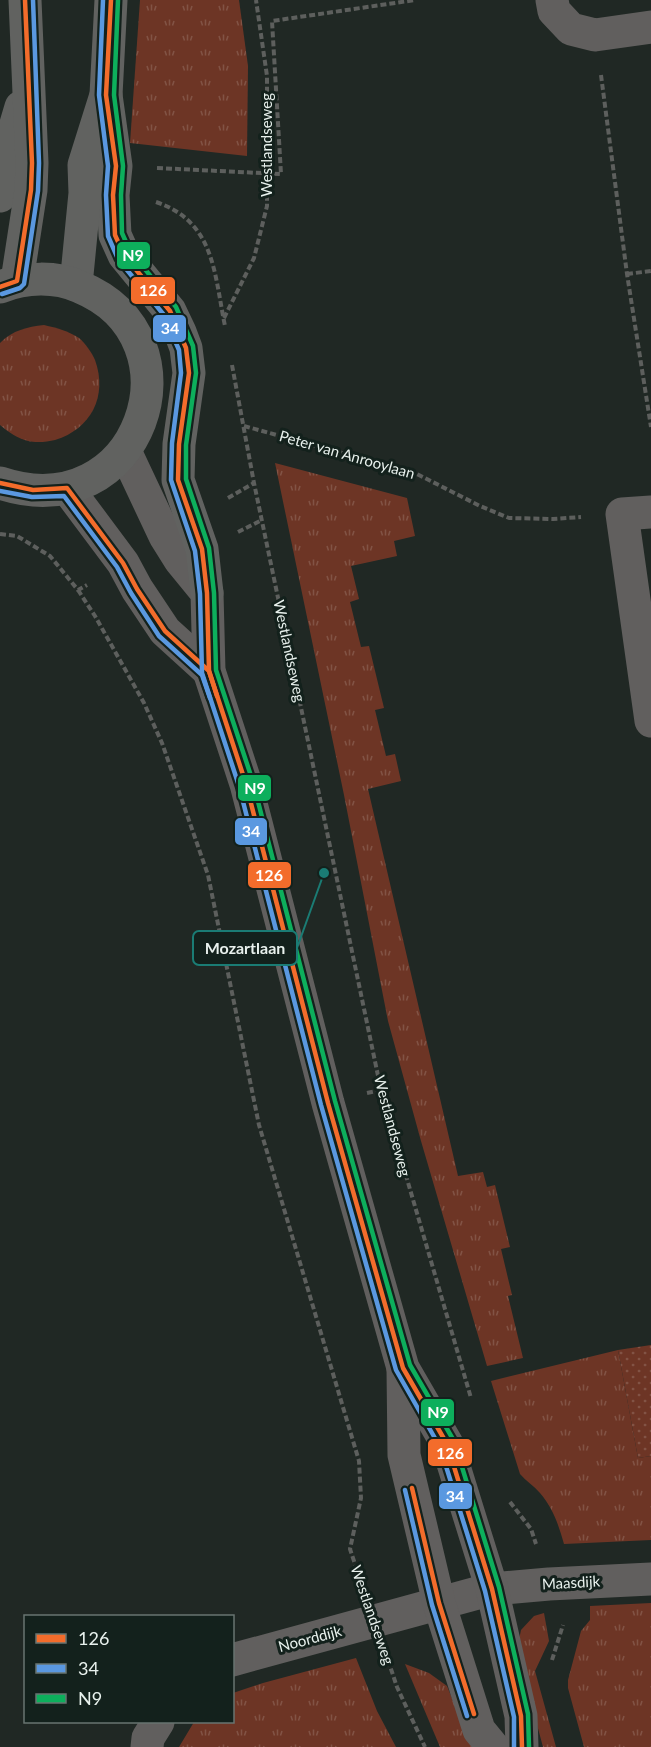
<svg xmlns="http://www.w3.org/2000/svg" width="651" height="1747" font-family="Lato,sans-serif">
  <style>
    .grass { fill: url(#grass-tufts) }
    .park { fill: url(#park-dots) }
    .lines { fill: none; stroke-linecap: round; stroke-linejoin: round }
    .path { stroke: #5d5f5d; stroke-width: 4; stroke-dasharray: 6 3; stroke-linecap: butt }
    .minor { stroke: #615f5e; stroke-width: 33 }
    .tertiary { stroke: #615f5e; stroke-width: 33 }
    .secondary { stroke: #616260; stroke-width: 33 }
    .bus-1-casing { stroke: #13211c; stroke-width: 9 }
    .bus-2-casing { stroke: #13211c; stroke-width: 9 }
    .bus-3-casing { stroke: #13211c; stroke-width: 9 }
    .bus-1 { stroke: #f36c2b; stroke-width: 4.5 }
    .bus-2 { stroke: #5a98e0; stroke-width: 4.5 }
    .bus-3 { stroke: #0daf5c; stroke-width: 4.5 }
    .labels { text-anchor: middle; stroke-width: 6; stroke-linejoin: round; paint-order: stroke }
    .street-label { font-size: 15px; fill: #e8f1ed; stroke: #13211c }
    .leader { fill: none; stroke: #1a7c74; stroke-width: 2 }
    .callout-dot { fill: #1a7c74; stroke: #13211c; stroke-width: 2 }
    .callout { fill: #13211c; stroke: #1a7c74; stroke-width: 2 }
    .callout-label { font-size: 16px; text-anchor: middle; font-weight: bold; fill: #e8f1ed }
    .line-badge { stroke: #13211c; stroke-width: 2 }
    .badge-label { font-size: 16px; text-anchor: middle; font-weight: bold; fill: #fff }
  </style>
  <defs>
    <pattern id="grass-tufts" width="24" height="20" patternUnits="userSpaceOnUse" patternTransform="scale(1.5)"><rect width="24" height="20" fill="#6d3525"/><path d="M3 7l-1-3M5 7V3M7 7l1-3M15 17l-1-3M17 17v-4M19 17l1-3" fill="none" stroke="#825345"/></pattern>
    <pattern id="park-dots" width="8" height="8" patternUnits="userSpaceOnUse" patternTransform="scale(1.5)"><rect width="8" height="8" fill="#6d3525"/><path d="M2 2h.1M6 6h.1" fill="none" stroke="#825345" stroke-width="1.8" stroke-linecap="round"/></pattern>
  </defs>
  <rect width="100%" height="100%" fill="#202824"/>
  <!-- grass -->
  <g class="grass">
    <polygon points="140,0 239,0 248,66 247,156 130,143"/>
    <path d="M44 325C57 328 68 331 79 338 85 343 92 353 95 360 108 396 91 429 55 440 47 442 36 443 28 441 17 438 8 432 0 425V343C13 330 27 327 44 325Z"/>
    <polygon points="275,463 407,498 415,536 394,541 397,556 351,566 359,599 350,602 361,647 369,646 384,708 375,710 386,756 395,754 401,781 368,789 458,1176 483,1172 487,1187 495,1185 510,1247 501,1249 512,1295 508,1296 523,1358 487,1366 421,1141 388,1021 344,795"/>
    <path d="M618 1350 638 1458 651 1456V1540L564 1544C559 1526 553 1508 540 1493 534 1486 526 1481 520 1474L491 1381Z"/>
    <polygon points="651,1603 651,1747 584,1747 568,1688 568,1680 581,1631 590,1620 590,1606"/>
    <polygon points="544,1613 549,1641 535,1671 556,1747 543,1747 517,1650 521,1630 534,1616"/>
    <polygon points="356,1658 377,1711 396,1747 179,1747 194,1722 232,1722 233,1693 263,1683"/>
    <polygon points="405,1664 429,1673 447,1686 472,1747 440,1747"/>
  </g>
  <!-- park -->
  <polygon class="park" points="651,1345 651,1456 638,1458 618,1350"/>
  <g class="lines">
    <!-- path -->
    <g class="path">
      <polyline points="601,75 627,274 651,427"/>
      <polyline points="157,168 281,174 272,21 415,0"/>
      <path d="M156 202C215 222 214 273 225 326"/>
      <polyline points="627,274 651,271"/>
      <polyline points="224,318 254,258 267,206 267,76 256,0"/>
      <polyline points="232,365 254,483 381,1090 471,1398"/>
      <polyline points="244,426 415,473 480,506 509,518 553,519 581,517"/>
      <polyline points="228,498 254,483"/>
      <polyline points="238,532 262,520"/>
      <polyline points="0,534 17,536 50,556 78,590 87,585"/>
      <polyline points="78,590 95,616 144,703 162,743 208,875 259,1125 359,1461 361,1498 350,1549 361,1582"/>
      <polyline points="367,1093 381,1090"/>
      <polyline points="510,1502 531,1529 536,1544"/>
      <polyline points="388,1660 397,1687 425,1747"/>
      <polyline points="552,1660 563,1625"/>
    </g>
    <!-- minor -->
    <g class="minor">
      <polyline points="552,0 554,11 571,29 595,35 651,27"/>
      <polyline points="651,512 622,514 651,721"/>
      <polyline points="232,1660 492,1589 549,1584 651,1579"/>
      <polyline points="147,1747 148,1738 158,1722"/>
    </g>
    <!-- tertiary -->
    <g class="tertiary">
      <polyline points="125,451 165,536 180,560 207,593 209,671 246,784 328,1103 403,1368 447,1444 492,1589 521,1716 522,1747"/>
      <polyline points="67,488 123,563 137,589 165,631 209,671"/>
      <polyline points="403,1369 404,1455 439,1603 479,1730 493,1747"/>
    </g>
    <!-- secondary -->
    <g class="secondary">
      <polyline points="106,95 116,166 113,195 115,235 124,255 170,311 180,332 186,348 189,373 179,444 178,480 202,549 207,593"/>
      <polyline points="0,196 5,161 21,107"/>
      <polyline points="17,281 31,190 32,163 25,0"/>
      <polyline points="76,285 85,193 84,165 106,95 111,0"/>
      <path d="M0 287C26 277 55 276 80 287 206 339 140 530 0 483"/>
    </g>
    <defs>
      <g id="bus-1">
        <polyline points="111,0 106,95 116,166 113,195 115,235 124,255 170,311 186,348 189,373 179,444 178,480 202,549 207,593 209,671 246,784 328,1103 403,1368 447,1444 492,1589 521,1716 522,1747"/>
        <polyline points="0,287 17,281 31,190 32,163 25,0"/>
        <polyline points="0,483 33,490 67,488 123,563 137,589 165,631 209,671 217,696"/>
        <polyline points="412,1488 439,1603 474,1714"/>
      </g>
      <g id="bus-2">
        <polyline points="103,0 99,95 108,166 106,195 108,236 118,259 164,315 179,350 181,373 172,443 171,480 195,551 200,594 202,673 239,786 321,1105 396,1370 440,1447 485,1591 514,1717 514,1747"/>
        <polyline points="2,294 20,288 24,284 38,191 39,163 33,0"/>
        <polyline points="0,491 32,497 64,496 117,567 131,593 159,636 202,675 210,698"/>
        <polyline points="405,1490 432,1605 467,1716"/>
      </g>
      <polyline id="bus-3" points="118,0 114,95 123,166 121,195 122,233 130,251 176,307 193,346 196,373 186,445 186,479 209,548 214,593 216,670 253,782 335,1101 410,1365 454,1441 499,1587 528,1714 529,1747"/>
    </defs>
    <!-- bus-1 casing -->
    <use href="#bus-1" class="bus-1-casing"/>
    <!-- bus-2 casing -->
    <use href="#bus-2" class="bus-2-casing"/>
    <!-- bus-3 casing -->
    <use href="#bus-3" class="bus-3-casing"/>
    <!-- bus-1 -->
    <use href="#bus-1" class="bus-1"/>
    <!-- bus-2 -->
    <use href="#bus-2" class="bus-2"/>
    <!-- bus-3 -->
    <use href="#bus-3" class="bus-3"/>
  </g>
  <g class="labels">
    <!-- street labels -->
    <g class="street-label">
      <text transform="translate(267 145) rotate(-90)" y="5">Westlandseweg</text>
      <text transform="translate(347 455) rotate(16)" y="5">Peter van Anrooylaan</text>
      <text transform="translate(289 651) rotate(78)" y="5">Westlandseweg</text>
      <text transform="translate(392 1126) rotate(75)" y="5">Westlandseweg</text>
      <text transform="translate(571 1583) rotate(-3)" y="5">Maasdijk</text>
      <text transform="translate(372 1615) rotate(71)" y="5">Westlandseweg</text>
      <text transform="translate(310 1639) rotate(-15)" y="5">Noorddijk</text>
    </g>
  </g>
  <!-- callouts -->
  <path class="leader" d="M324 873L297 948"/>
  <circle class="callout-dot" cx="324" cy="873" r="6"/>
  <rect class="callout" x="193" y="931" width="104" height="34" rx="6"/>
  <g class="callout-label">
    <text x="245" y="954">Mozartlaan</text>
  </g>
  <g class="line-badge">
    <rect x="116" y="241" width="35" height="29" rx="6" fill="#0daf5c"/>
    <rect x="130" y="276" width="46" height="29" rx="6" fill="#f36c2b"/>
    <rect x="152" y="314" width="35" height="29" rx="6" fill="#5a98e0"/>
    <rect x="237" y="774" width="35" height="28" rx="6" fill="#0daf5c"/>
    <rect x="234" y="817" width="34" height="29" rx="6" fill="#5a98e0"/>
    <rect x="247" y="861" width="45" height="28" rx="6" fill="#f36c2b"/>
    <rect x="420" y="1398" width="35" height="29" rx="6" fill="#0daf5c"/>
    <rect x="427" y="1438" width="46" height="29" rx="6" fill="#f36c2b"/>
    <rect x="438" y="1482" width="35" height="28" rx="6" fill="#5a98e0"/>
  </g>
  <g class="badge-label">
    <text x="133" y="261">N9</text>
    <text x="153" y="296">126</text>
    <text x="170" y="334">34</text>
    <text x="255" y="794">N9</text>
    <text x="251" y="837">34</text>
    <text x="269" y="881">126</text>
    <text x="438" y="1418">N9</text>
    <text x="450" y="1459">126</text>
    <text x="455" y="1502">34</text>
  </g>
  <!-- legend -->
  <rect x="24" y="1615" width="210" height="108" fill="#13211c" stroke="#687470" stroke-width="1.5"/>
  <rect x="36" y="1634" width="30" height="9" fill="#f36c2b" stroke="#687470" stroke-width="1.5"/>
  <text x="78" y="1645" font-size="18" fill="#e8f1ed">126</text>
  <rect x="36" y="1664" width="30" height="9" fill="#5a98e0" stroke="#687470" stroke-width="1.5"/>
  <text x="78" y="1675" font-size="18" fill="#e8f1ed">34</text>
  <rect x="36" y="1694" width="30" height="9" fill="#0daf5c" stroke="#687470" stroke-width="1.5"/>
  <text x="78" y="1705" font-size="18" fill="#e8f1ed">N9</text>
</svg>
